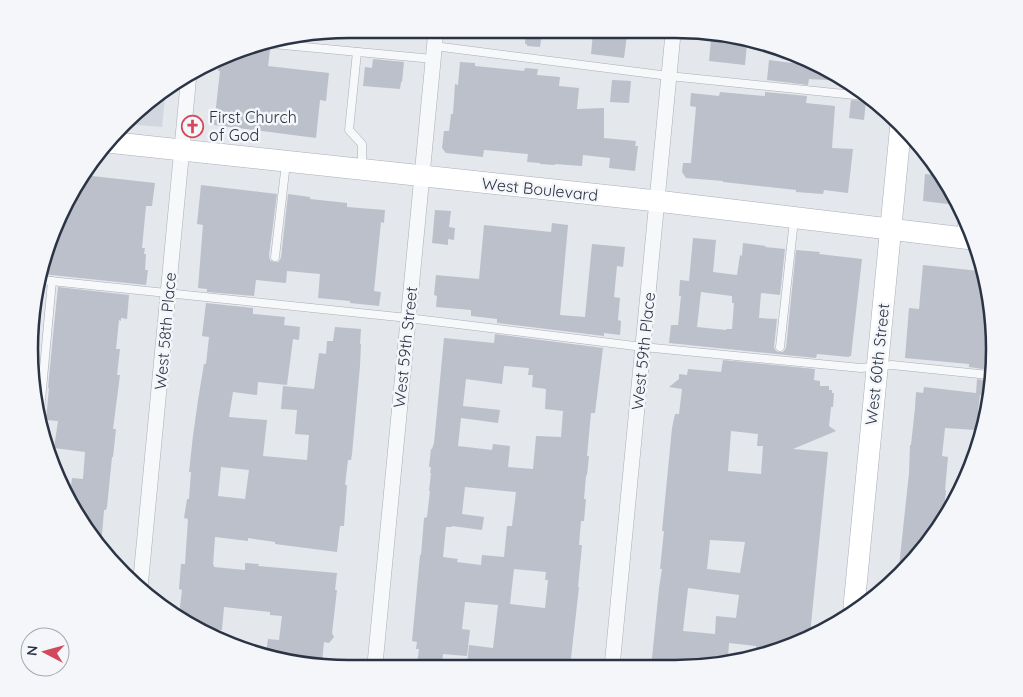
<svg xmlns="http://www.w3.org/2000/svg" width="1023" height="697" font-family="Quicksand,sans-serif">
  <style>
    .built { fill: #d2d6de }
    .building { fill: #bbc0ca; fill-rule: evenodd }
    .lines { fill: none; stroke-linecap: round; stroke-linejoin: round }
    .lane-casing { stroke: #a9aeb7; stroke-width: 9 }
    .street-casing { stroke: #a9aeb7; stroke-width: 16 }
    .secondary-casing { stroke: #a9aeb7; stroke-width: 22 }
    .lane { stroke: #f7f8fa; stroke-width: 8 }
    .street { stroke: #f7f8fa; stroke-width: 15 }
    .secondary { stroke: #fff; stroke-width: 21 }
    .labels { text-anchor: middle; stroke-width: 5; stroke-linejoin: round; paint-order: stroke }
    .poi-label { font-size: 16px; fill: #2b3445; stroke: #f4f6f9; text-anchor: start }
    .street-label { font-size: 16px; fill: #2b3445; stroke: #f4f6f9 }
    .rim { fill: none; stroke: #2b3445; stroke-width: 2.5 }
  </style>
  <rect width="100%" height="100%" fill="#e4e7ec"/>
  <!-- built -->
  <polygon class="built" points="166,87 162,127 126,124"/>
  <!-- building -->
  <g class="building">
    <polygon points="526,32 542,33 540,47 527,46 527,44 525,44"/>
    <polygon points="593,33 627,35 624,58 591,54"/>
    <polygon points="711,40 747,44 745,65 709,61"/>
    <polygon points="243,47 270,50 268,66 329,73 326,101 320,100 316,138 214,125 220,71 218,71 220,59"/>
    <polygon points="373,59 404,62 402,82 401,82 400,89 363,86 365,67 372,68"/>
    <polygon points="769,60 823,67 843,81 809,79 808,85 767,80"/>
    <polygon points="460,62 475,63 475,66 524,71 525,68 538,69 537,75 560,77 559,86 579,88 577,109 604,108 604,138 636,141 635,146 638,146 635,171 609,168 610,158 583,155 582,166 555,164 555,165 540,164 540,163 527,162 528,154 484,150 483,157 446,153 442,148 444,131 449,131 451,114 453,114 455,84 458,85"/>
    <polygon points="612,80 631,81 629,103 610,102"/>
    <polygon points="720,92 765,96 765,92 807,96 806,103 835,106 832,148 853,149 848,193 824,190 823,194 796,192 796,190 723,182 723,181 686,178 682,172 683,163 691,163 696,107 690,106 691,93 719,96"/>
    <polygon points="851,100 866,101 864,120 849,118"/>
    <polygon points="925,174 936,175 956,205 923,201"/>
    <polygon points="83,175 155,183 152,206 146,206 142,248 145,248 144,254 146,254 145,270 148,270 146,285 42,274 53,226"/>
    <polygon points="201,185 277,194 269,256 270,260 274,262 278,262 281,258 288,194 310,197 310,199 347,203 347,207 385,210 384,223 381,222 374,291 381,292 379,306 350,303 350,301 318,298 320,274 287,271 286,283 256,280 254,296 207,292 207,289 198,288 203,225 197,224"/>
    <polygon points="435,210 451,211 449,227 455,228 454,240 448,239 448,245 432,243"/>
    <polygon points="552,223 568,225 560,315 585,317 592,244 625,247 623,267 617,266 614,297 620,298 618,320 621,321 620,335 604,333 604,336 497,323 497,319 471,316 471,310 436,307 437,296 434,295 436,275 479,279 484,225 551,232"/>
    <path d="M693 238 716 240 713 272 737 275 740 255 742 256 743 243 766 246 765 247 785 249 780 295 761 293 759 318 777 319 774 347 776 351 779 352H783L786 348 796 250 820 252 819 254 862 259 851 356H849V357L817 354 816 358 669 343 671 325H678L681 296H679L680 280 689 281ZM701 292 732 296V303H734L732 329H726V330L697 327Z"/>
    <polygon points="923,265 979,271 994,348 990,370 969,367 969,364 905,358 909,308 919,309"/>
    <polygon points="58,287 129,295 127,319 121,318 121,321 119,320 116,349 120,349 117,375 120,375 113,429 116,429 113,457 112,457 107,507 106,510 104,510 102,535 101,535 100,545 71,508 69,502 72,478 83,479 85,452 54,448 58,421 46,420 49,388 48,388 54,325"/>
    <path d="M206 303 253 308V314L285 317 284 325 300 327 299 340 293 339 287 385 258 382 257 395 233 392 229 417 267 420 263 456 307 460 309 435 295 434 297 410 281 409 283 386 314 389 319 353 326 354 327 341H333L335 327 361 329 360 344H361L360 366 352 454 351 460H348L345 485H347L344 526H340L337 552 275 544V542L248 538V541L215 537 213 565H214V567L245 570V563L259 564 258 566 337 573 335 590H337L332 633 334 637 329 643 324 642 322 663 286 662 283 661 284 654 266 653 268 639 279 640 282 616 270 615V612L224 607 222 630 197 628 179 615 182 590 179 589 181 564H185L188 519 184 518 187 499H189L191 472H189L193 436 198 400 204 364H206L209 337 202 336ZM221 467 249 470 245 499 218 496Z"/>
    <path d="M495 334 603 348 595 413H591L587 456H589L587 475 586 476 584 499H586L584 521H581L579 545H582L578 587H579L570 667 467 665 469 645 493 648 498 605 465 602 462 629 470 630 467 656 443 654 442 665 417 664 419 649H416L417 642 412 641 420 555H421L424 518 427 517 430 491H429L431 473H430L431 467H429L431 449H432L434 443 444 338 494 343ZM504 366 529 368 528 375H533L532 387 546 389 545 409 563 411 561 437 536 436 533 469 508 467 510 446 493 444 492 450 458 446 461 418 498 423 500 410 463 406 466 379 502 384ZM465 487 516 492 512 526H507L504 557 482 555 481 565 457 562 458 559 443 557 446 527H452V526L482 530 484 517 462 514ZM514 569 546 572 545 580H548L545 608 510 604Z"/>
    <path d="M723 360 815 369 814 380 820 381V386H829V390H832V393H834L833 407H831L829 426 836 431 793 449 828 452 810 635 797 644 755 652 756 646 729 643 728 658 674 668H651L659 588 662 569H660L664 531H662L672 428 675 414H679L682 389 669 387 679 379V374L687 375 688 369 721 372ZM731 431 758 434 757 446H763L761 474 728 471ZM710 540 745 542 740 573 707 569ZM688 588 739 595 736 618 716 616 715 634 683 631Z"/>
    <polygon points="977,379 988,381 985,396 980,395 976,430 945,428 942,456 948,457 945,490 946,490 944,510 901,574 898,576 909,473 910,445 911,445 915,408 916,392 923,393 924,387 976,393"/>
  </g>
  <g class="lines">
    <defs>
      <g id="lane">
        <polyline points="262,43 433,59"/>
        <polyline points="434,46 669,76 864,96"/>
        <polyline points="357,52 349,130 362,144 362,167"/>
        <polyline points="961,236 963,216"/>
        <polyline points="275,257 286,163"/>
        <polyline points="41,280 408,318 643,347 861,368 892,365 989,375"/>
        <polyline points="780,347 794,220"/>
        <polyline points="39,422 52,281"/>
      </g>
      <g id="street">
        <polyline points="140,588 189,74"/>
        <polyline points="375,664 436,30"/>
        <polyline points="612,667 673,34"/>
      </g>
      <g id="secondary">
        <polyline points="107,142 657,201 972,239"/>
        <polyline points="854,606 901,123"/>
      </g>
    </defs>
    <!-- lane casing -->
    <use href="#lane" class="lane-casing"/>
    <!-- street casing -->
    <use href="#street" class="street-casing"/>
    <!-- secondary casing -->
    <use href="#secondary" class="secondary-casing"/>
    <!-- lane -->
    <use href="#lane" class="lane"/>
    <!-- street -->
    <use href="#street" class="street"/>
    <!-- secondary -->
    <use href="#secondary" class="secondary"/>
  </g>
  <!-- icons -->
  <defs>
    <symbol id="church-ring" viewBox="-11 -11 22 22"><circle r="9.5" fill="#f4f6f9" stroke="#d1495b" stroke-width="1.5"/><path d="M-1.2-6h2.4v3.5h3.3v2.4h-3.3V6h-2.4V-.1h-3.3v-2.4h3.3Z" fill="#d1495b"/></symbol>
  </defs>
  <g fill-rule="evenodd">
    <use href="#church-ring" x="180" y="114" width="25" height="25"/>
  </g>
  <g class="labels">
    <!-- poi labels -->
    <g class="poi-label">
      <text x="209" y="123">First Church<tspan x="209" dy="18">of God</tspan></text>
    </g>
    <!-- street labels -->
    <g class="street-label">
      <text transform="translate(540 189) rotate(6)" y="6">West Boulevard</text>
      <text transform="translate(165 331) rotate(-85)" y="6">West 58th Place</text>
      <text transform="translate(405 347) rotate(-84)" y="6">West 59th Street</text>
      <text transform="translate(643 351) rotate(-84)" y="6">West 59th Place</text>
      <text transform="translate(877 364) rotate(-84)" y="6">West 60th Street</text>
    </g>
  </g>
  <!-- crop -->
  <path d="M0 0H1023V697H0ZM349 38H675A311 311 0 0 1 986 349V349A311 311 0 0 1 675 660H349A311 311 0 0 1 38 349V349A311 311 0 0 1 349 38Z" fill="#f4f6f9" fill-rule="evenodd"/>
  <path class="rim" d="M349 38H675A311 311 0 0 1 986 349V349A311 311 0 0 1 675 660H349A311 311 0 0 1 38 349V349A311 311 0 0 1 349 38Z"/>
  <!-- north arrow -->
  <g transform="translate(45 652) rotate(276)"><circle r="24" fill="#f4f6f9" stroke="#a4a8b1"/>
  <path d="M0-4L9 19L0 12L-9 19Z" fill="#d1495b"/>
  <text y="-8" font-size="14" font-weight="bold" text-anchor="middle" fill="#2b3445">N</text>
  </g>
</svg>
